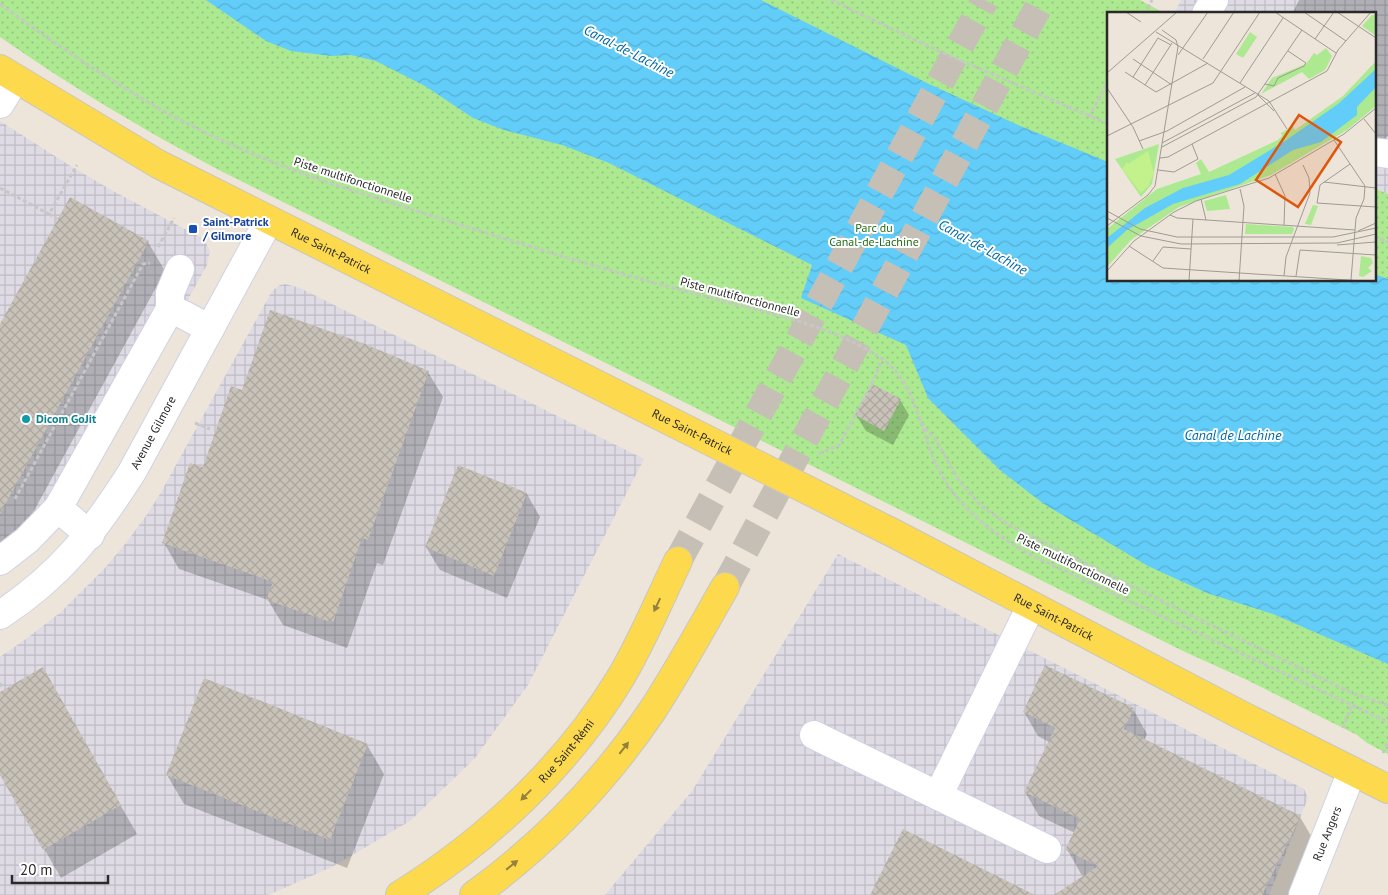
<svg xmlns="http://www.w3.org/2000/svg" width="1388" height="895" font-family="'PT Sans',sans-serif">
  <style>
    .industrial { fill: url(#industrial-grid) }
    .park { fill: url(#park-dots) }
    .water { fill: url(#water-waves) }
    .shadow { fill: #0003 }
    .building { fill: url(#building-cross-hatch) }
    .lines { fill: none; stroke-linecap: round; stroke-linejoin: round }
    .major-tunnel { stroke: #c6bfb6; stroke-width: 28; stroke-dasharray: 28 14; stroke-linecap: butt }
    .minor-casing { stroke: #cfd2e4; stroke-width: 30 }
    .major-casing { stroke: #c7c7c7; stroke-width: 30 }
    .path { stroke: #c7c7c7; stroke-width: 3; stroke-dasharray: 4 2.5; stroke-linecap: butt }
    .minor { stroke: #fff; stroke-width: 28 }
    .major { stroke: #fdd94e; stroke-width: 28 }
    .oneway { fill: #93813c }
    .transit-dot { fill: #1a4fb4; stroke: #fff; stroke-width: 2 }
    .culture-dot { fill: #0f9aa8; stroke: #fff; stroke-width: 2 }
    .labels { text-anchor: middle; stroke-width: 4; stroke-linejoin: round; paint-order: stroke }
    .street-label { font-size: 12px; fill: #292929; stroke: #fff }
    .transit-label { font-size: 12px; font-weight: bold; fill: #164399; stroke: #fff; text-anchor: start }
    .park-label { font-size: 12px; fill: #236c13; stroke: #fff }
    .culture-label { font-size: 12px; font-weight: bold; fill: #0d838f; stroke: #fff; text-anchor: start }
    .water-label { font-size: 14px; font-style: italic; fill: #0168a5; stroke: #fff }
    .inset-road { fill: none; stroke: #9f9a93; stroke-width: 1 }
    .view { fill: #de570d; fill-opacity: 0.15; stroke: #de570d; stroke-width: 2.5 }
    .inset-edge { fill: none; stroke: #292929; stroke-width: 2.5 }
  </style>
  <defs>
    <pattern id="industrial-grid" width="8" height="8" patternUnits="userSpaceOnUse" patternTransform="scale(1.25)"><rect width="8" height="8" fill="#dedbe4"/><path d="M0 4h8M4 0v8" fill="none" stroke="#bebcc4"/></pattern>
    <pattern id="park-dots" width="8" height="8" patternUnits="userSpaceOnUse" patternTransform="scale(1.25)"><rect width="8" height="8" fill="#ace990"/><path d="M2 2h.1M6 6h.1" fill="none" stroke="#94c87c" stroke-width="1.8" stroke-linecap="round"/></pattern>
    <pattern id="water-waves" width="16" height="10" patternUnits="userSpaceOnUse" patternTransform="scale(1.25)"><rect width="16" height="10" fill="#62cdf9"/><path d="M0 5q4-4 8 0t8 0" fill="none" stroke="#55b0d5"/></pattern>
    <pattern id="building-cross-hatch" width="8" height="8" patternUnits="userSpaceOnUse" patternTransform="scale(1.25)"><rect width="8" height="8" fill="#c8c2b9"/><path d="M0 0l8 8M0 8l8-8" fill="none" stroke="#aca79f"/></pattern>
  </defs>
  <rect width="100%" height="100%" fill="#ede5d9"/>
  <!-- industrial -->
  <g class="industrial">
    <polygon points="1181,0 1388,0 1388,194 1374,188 1374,14 1174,14"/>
    <polygon points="0,121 72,167 115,192 200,237 205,241 210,251 207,265 140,386 0,572"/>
    <polygon points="286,284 300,288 644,459 528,685 475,758 410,821 332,867 268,895 0,895 0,657 26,639 61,612 104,569 126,543 148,513 160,494 272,291 280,285"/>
    <polygon points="838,554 1304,789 1308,798 1269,895 605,895 692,791"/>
  </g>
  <!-- park -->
  <path class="park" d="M0 0H1140L1166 14H1108V280H1374V188L1388 194V754L1367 743 1357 735 1245 679 1185 652 217 169C142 129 70 86 0 37Z"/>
  <!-- water -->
  <polygon class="water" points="206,0 761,0 927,83 1018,125 1108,162 1108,280 1374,280 1374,274 1388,279 1388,664 1273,614 1207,593 1148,566 1044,504 1001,471 928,398 906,345 801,298 812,265 609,163 562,145 504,130 473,118 425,86 376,61 351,55 331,56 291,51 266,41"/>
  <!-- shadow -->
  <g class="shadow">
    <polygon points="1299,0 1388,0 1388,136 1374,152 1374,14 1292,14"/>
    <polygon points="148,242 165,271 0,573 0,327"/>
    <polygon points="428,372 443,397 383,565 377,563 347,648 283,625 268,600 179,569 164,543 243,391"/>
    <polygon points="900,400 909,415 893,445 866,431 856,415"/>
    <polygon points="459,466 527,494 540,517 507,598 440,570 426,547"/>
    <polygon points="42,669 137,834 61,878 0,772 0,693"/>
    <polygon points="1133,709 1147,734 1144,740 1300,817 1314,841 1288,895 1057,895 1085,876 1081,874 1067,849 1075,833 1039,816 1025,792 1049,742 1038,736 1024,712"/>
    <polygon points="367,745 384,774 347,868 184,804 167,775"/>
  </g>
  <!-- building -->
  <g class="building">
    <polygon points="70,197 149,241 0,514 0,324"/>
    <polygon points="270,310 365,344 429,371 368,540 362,538 333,623 266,600 273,582 162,543 190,463 203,467 231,386 242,390"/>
    <polygon points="872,384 901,399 884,431 855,415"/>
    <polygon points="458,465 527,493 494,576 425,547"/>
    <polygon points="1045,665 1134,708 1124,729 1301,816 1262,895 1054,895 1098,866 1065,850 1080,819 1024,792 1055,728 1023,712"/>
    <polygon points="43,667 121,805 43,850 0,775 0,692"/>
    <polygon points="204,678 368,744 330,840 166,775"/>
    <polygon points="903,829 1035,895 870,895"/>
  </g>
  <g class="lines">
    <!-- major-tunnel -->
    <g class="major-tunnel">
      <polyline points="678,561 985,0"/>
      <polyline points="725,587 1042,0"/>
    </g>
    <defs>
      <g id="minor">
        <polyline points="1206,14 1214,0"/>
        <polyline points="0,104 15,79"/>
        <polyline points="1374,152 1388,154"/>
        <polyline points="170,309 184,315 210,329"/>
        <polyline points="90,535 58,508 170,309 170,293 180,269"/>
        <polyline points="0,561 27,540 58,508"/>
        <path id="s1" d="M0 615C61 575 93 533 132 472L269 220"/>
        <polyline points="814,735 1047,849"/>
        <polyline points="938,796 1031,606"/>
        <path id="s2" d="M1303 895 1352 771"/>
      </g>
      <g id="major">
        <path id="s3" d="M0 69 158 164 895 534 1241 715 1388 789"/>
        <path id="s4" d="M400 895C487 841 568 765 621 677 643 640 659 600 678 561"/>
        <path d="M474 895C543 845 604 782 652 711 678 671 701 629 725 587"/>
      </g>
    </defs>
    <!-- minor casing -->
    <use href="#minor" class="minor-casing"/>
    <!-- major casing -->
    <use href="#major" class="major-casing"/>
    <!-- path -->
    <g class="path">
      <polyline points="831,0 941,52 1108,124"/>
      <path d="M0 4C53 43 108 79 165 112 218 141 275 164 332 184 433 216 534 249 637 278 666 286 696 294 726 302 780 316 835 327 882 359 916 382 921 434 938 469 959 509 995 535 1033 556L1388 722"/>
      <polyline points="1145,14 1152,0"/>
      <polyline points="1089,117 1108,81"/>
      <polyline points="0,188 49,214 77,165"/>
      <polyline points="49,214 57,219"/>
      <polyline points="1374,237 1388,242"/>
      <polyline points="158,247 174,218"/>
      <polyline points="195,423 210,429"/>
      <polyline points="921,423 936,440 959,481 981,506 1009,525 1190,615 1352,693 1388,705"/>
      <polyline points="819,454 839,445 872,384 882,359"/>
      <polyline points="15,499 143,264 150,263"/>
      <polyline points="0,683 2,687"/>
      <polyline points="1343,728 1352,705"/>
      <polyline points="1383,753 1388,742"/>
    </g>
    <!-- minor -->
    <use href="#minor" class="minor"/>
    <!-- major -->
    <use href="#major" class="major"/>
  </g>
  <!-- one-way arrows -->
  <defs><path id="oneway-solid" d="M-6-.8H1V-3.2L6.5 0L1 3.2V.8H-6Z" transform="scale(1.25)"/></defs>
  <g class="oneway">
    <use href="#oneway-solid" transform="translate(657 605) rotate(115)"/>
    <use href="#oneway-solid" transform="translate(624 748) rotate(-52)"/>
    <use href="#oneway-solid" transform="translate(526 795) rotate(134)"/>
    <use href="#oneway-solid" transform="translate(512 865) rotate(-39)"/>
  </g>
  <!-- markers -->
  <rect class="transit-dot" x="188" y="224" width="10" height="10" rx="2.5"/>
  <circle class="culture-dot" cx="26" cy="419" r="5"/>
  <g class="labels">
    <!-- street labels -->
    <g class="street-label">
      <text transform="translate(353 180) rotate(18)" y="4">Piste multifonctionnelle</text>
      <text dy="4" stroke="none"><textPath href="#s3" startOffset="378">Rue Saint-Patrick</textPath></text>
      <text transform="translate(740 297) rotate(15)" y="4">Piste multifonctionnelle</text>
      <text dy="4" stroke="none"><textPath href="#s1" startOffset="241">Avenue Gilmore</textPath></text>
      <text dy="4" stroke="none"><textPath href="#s3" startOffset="782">Rue Saint-Patrick</textPath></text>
      <text transform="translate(1073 564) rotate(26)" y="4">Piste multifonctionnelle</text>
      <text dy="4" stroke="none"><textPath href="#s3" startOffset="1188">Rue Saint-Patrick</textPath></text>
      <text dy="4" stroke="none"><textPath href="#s4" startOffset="221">Rue Saint-Rémi</textPath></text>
      <text dy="4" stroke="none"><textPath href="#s2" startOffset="66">Rue Angers</textPath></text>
    </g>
    <!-- transit labels -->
    <g class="transit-label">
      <text x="203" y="226">Saint-Patrick<tspan x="203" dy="14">/ Gilmore</tspan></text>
    </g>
    <!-- park labels -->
    <g class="park-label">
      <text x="874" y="232">Parc du<tspan x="874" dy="14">Canal-de-Lachine</tspan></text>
    </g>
    <!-- culture labels -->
    <g class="culture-label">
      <text x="36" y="423">Dicom GoJit</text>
    </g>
    <!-- water labels -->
    <g class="water-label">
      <text transform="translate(629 51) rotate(27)" y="5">Canal-de-Lachine</text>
      <text transform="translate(983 247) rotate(29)" y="5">Canal-de-Lachine</text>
      <text x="1233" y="440">Canal de Lachine</text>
    </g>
  </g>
  <!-- overview -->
  <g transform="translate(1107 12)">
    <rect width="269" height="269" fill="#ede5d9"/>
    <path d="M139 212 186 215 187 218 185 222H138Z" fill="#ace990"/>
    <path d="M265 3H269V24L255 14ZM143 20 150 25 136 46 129 42ZM219 36 225 44 218 58 202 67 195 60 154 82 165 66 199 52 207 41 210 43ZM269 49V94L240 118 164 163 72 195 24 228 0 255V217L50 177 94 162 89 151 94 147 102 160 171 128 175 124 174 121 186 114 188 118 236 84ZM52 132 45 172 34 185 8 147ZM119 183 123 197 100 199 97 189ZM206 193 211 194 204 213 198 212ZM254 244 264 246 266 251 261 256 265 259 256 265 252 264Z" fill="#ace990"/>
    <path d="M41 139 47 161 42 173 34 181 15 157 20 150 21 152Z" fill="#c3f18b"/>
    <path d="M269 57V75L250 95V103L214 130 186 138 133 172 66 192 20 218 0 236V226L38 196 76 176 122 163 178 129 231 92Z" fill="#62cdf9"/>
    <path class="inset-road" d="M19 0 34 10M168 0 229 41M197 0 239 29M230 0 269 26M49 20 162 89 180 117M208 27 227 0M71 43 101 0M26 47 65 73M96 47 127 0M18 60 49 80 101 51M0 61 70 0M26 65 51 26 64 33M133 71 176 6M158 72 167 74 171 66 197 54 199 51 181 39M38 73 65 31M0 76 26 115 36 137M151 83 167 99M257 107 269 122M0 124 106 71 153 0M227 128 258 174 257 187 249 206 244 268M32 129 60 119 138 75M55 131 148 81M55 135 149 85 195 18M53 146 61 145 220 59 231 38 264 0M243 152 213 173 210 191 269 195M51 158 67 160 91 147 85 132M168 162 178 184 177 213M217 170 269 176M94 187 99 208M0 199 33 217 70 225H226L269 216M63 203 70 206 248 218M0 206 34 224 74 232 230 231 269 222M0 214 41 183 48 174 71 35 69 28 55 18M251 219 269 211M230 233 269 230M22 234 56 256 256 269M46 249 56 235 84 237M0 259 27 229 67 200 89 189 162 166 237 122 269 96M177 264 179 245 203 181 202 166 196 153M189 264 193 238 269 243M82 269 86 207M132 269 137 194 133 177"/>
    <path class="view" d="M192 103 234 130 191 195 149 168Z"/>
    <rect width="269" height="269" class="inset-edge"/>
  </g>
  <!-- scale -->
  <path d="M12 875v8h96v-8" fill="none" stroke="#292929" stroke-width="2.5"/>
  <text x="20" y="875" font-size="15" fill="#292929" stroke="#ffffff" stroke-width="4" paint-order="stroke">20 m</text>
</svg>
